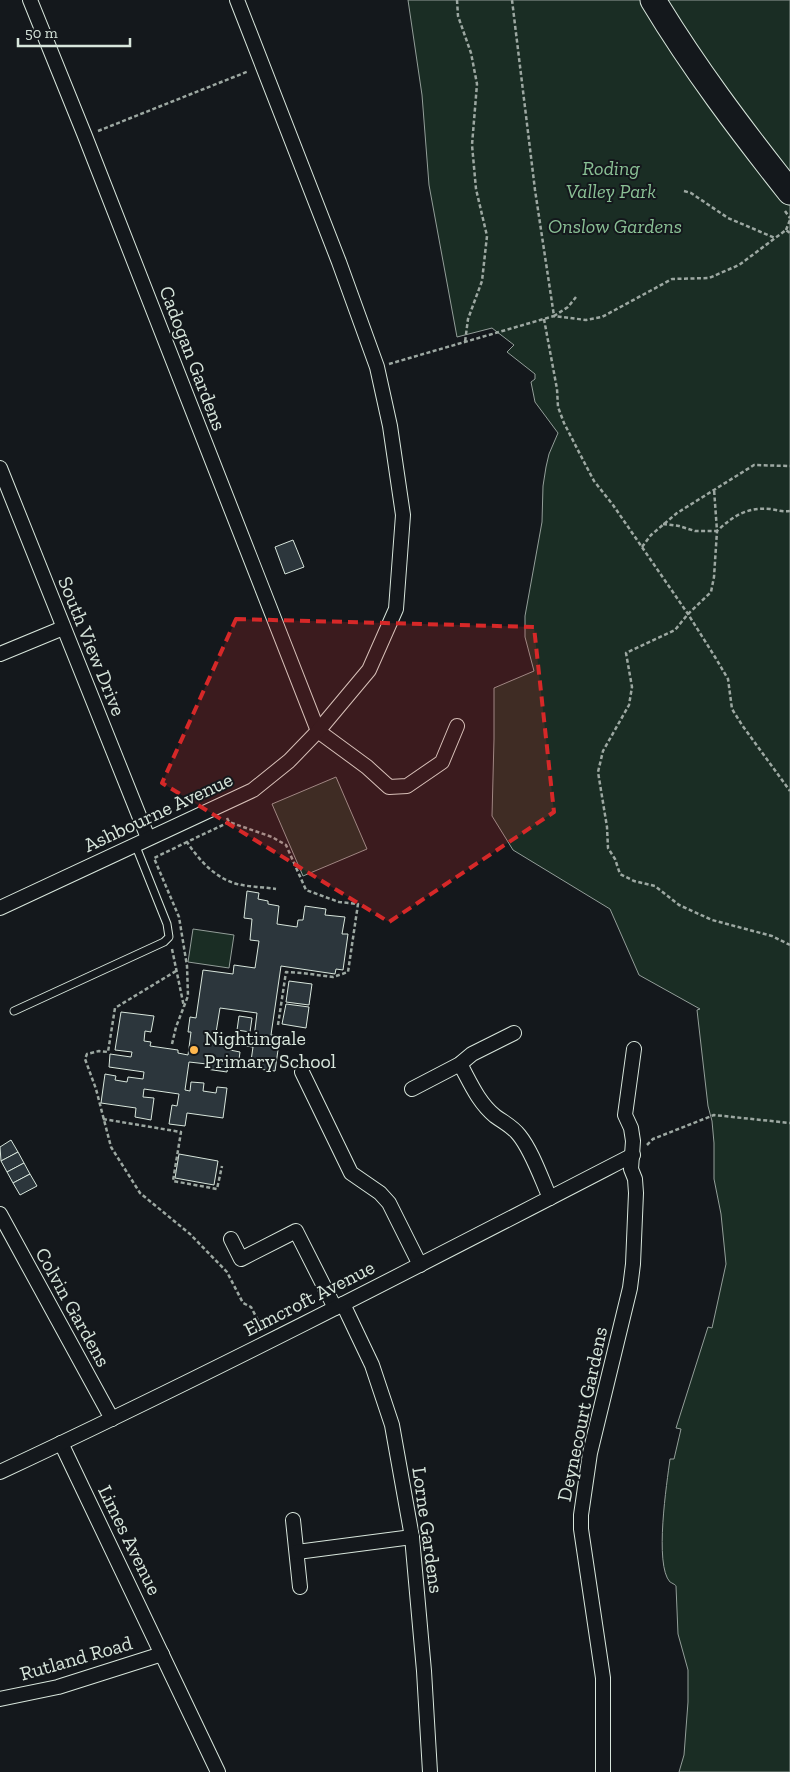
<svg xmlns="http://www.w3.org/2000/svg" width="790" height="1772" font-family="'Zilla Slab',serif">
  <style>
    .green { fill: #1a2d24; stroke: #939e99 }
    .building { fill: #2c363c; stroke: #d8e6dc }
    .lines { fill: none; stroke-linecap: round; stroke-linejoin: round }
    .service-casing { stroke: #d8e6dc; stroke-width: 9 }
    .minor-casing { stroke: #d8e6dc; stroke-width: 16 }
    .motorway-casing { stroke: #d8e6dc; stroke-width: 27 }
    .path { stroke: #9da8a2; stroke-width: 2.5; stroke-dasharray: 4 2.5; stroke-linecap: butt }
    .service { stroke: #14181c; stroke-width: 7 }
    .minor { stroke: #14181c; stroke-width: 14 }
    .motorway { stroke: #14181c; stroke-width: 25 }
    .marked { fill: #d62828; fill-opacity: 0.2; stroke: #d62828; stroke-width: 4; stroke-dasharray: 10 6; stroke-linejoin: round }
    .poi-dot { fill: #ffb74d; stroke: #14181c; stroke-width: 2 }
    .labels { text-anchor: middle; stroke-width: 4; stroke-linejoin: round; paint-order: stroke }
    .park-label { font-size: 20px; font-style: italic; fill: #8ac095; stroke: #14181c }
    .street-label { font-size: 20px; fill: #d8e6dc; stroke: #14181c }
    .poi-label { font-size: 20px; fill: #d8e6dc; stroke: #14181c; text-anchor: start }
  </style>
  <rect width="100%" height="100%" fill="#14181c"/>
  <!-- green -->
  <g class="green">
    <path d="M408 0H790V1772H679L684 1755 688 1702V1670L678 1634 676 1586C676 1585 670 1582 670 1582 654 1565 667 1482 670 1459H674L681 1429 676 1428 708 1327 712 1328 726 1264 721 1214 714 1179V1143L712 1121 708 1106 697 1010 700 1009 639 975 610 909 513 850 492 816 494 739V688L534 671 525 637V616L542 522 543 486 546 467 549 454 558 433 535 402 531 382 535 379V374L507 352 514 345 492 328 457 337 429 185 422 95Z"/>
    <polygon points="336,777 367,849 303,876 272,804"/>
    <polygon points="193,929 234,935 229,968 188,962"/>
  </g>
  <!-- building -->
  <g class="building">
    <polygon points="293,540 304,567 285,574 275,547"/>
    <polygon points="247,891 259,893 258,899 268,901 268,904 279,906 277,924 297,927 298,920 303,920 305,906 326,909 325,915 345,917 342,934 348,934 343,970 336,969 335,974 281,966 271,1035 280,1036 275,1071 250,1068 253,1047 246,1046 247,1037 254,1038 257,1013 220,1008 214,1045 231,1047 230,1050 240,1052 238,1067 228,1065 227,1072 206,1069 207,1064 189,1062 185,1090 190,1091 191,1082 204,1083 203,1091 216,1093 217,1087 227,1088 223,1118 187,1113 185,1126 169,1124 172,1105 177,1106 179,1094 144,1089 143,1097 154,1098 151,1120 135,1117 136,1108 101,1103 105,1074 116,1076 115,1080 127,1082 128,1077 143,1079 144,1072 109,1067 110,1054 131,1057 132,1052 115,1050 121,1012 154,1016 151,1032 145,1031 144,1041 151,1042 150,1046 178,1050 178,1053 188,1055 191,1032 188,1032 190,1017 196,1018 203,970 233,974 234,965 255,968 259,941 250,940 252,919 244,918"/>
    <polygon points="289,981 312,984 309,1005 286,1002"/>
    <polygon points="286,1004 309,1007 306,1028 282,1024"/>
    <polygon points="239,1016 252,1018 250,1032 237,1030"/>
    <polygon points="11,1140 18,1152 1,1161 0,1147"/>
    <polygon points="18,1152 24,1163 7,1172 1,1161"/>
    <polygon points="179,1154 218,1161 214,1185 175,1178"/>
    <polygon points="24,1163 30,1174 13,1183 7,1172"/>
    <polygon points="30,1174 37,1186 20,1195 13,1183"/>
  </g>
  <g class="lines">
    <defs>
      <polyline id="service" points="14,1011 164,942 169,937 167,924 135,844"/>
      <g id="minor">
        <polyline points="30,0 85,136 318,731"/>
        <polyline points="0,468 148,838"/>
        <polyline points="0,654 63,628"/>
        <polyline points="318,731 367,767 389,787 407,786 442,762 457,726"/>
        <polyline points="0,908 253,790 289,761 318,731 369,670 396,609 403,515 390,426 377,367 339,262 237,0"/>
        <path d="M460 1064C470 1082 478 1102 495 1116 503 1122 512 1126 519 1135 532 1151 541 1178 550 1198"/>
        <polyline points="302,1072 351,1173 380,1193 389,1203 420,1265"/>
        <polyline points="412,1089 460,1064 472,1054 514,1033"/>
        <polyline points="0,1214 112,1419"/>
        <polyline points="231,1239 241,1259 296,1231 335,1308"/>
        <polyline points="343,1304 372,1365 392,1425 412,1537 424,1671 430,1772"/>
        <polyline points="61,1443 218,1772"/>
        <path d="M0 1472C214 1372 424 1263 633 1155"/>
        <polyline points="293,1520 300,1587"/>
        <polyline points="297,1552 412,1537"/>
        <polyline points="0,1699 58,1687 162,1654"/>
        <polyline points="603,1772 603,1678 581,1529 581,1515 590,1453 630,1288 633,1264 636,1193 635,1179 631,1169 633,1141 631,1128 625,1115 634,1049"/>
      </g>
      <path id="motorway" d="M653 0C694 68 741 130 790 192"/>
    </defs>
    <!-- service casing -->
    <use href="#service" class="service-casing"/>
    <!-- minor casing -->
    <use href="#minor" class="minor-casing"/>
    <!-- motorway casing -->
    <use href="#motorway" class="motorway-casing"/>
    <!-- path -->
    <g class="path">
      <polyline points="457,0 458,16 471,53 477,84 472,145 476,189 487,236 482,281 468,319 465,342"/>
      <polyline points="512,0 535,190 554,316 568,307 576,297"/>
      <polyline points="98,131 249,71"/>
      <polyline points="684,191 691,193 728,218 775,238"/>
      <polyline points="785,211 790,218"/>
      <polyline points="786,230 790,220"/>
      <polyline points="544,319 557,389 558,407 564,423 583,460 594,481 613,505 688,614 715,657 728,679 732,709 742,725 790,791"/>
      <polyline points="389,364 554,316 586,320 602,317 672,279 709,278 739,265 786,230 790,233"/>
      <path d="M790 511C783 512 777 510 770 509 747 507 733 516 717 531L714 577 711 592 688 614 675 630 626 653 632 687 629 705 603 751 598 772 607 827 608 848 615 859 620 874 634 881 655 886 679 905 712 920 772 936 790 945"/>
      <polyline points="663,524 679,526 695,531 717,531 714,489"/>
      <polyline points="642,547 651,535 677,513 754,465 790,466"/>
      <polyline points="227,818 229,822 272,837 286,845 306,890 339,902 358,904 348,972 333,977 302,973 286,972 278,1025"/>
      <path d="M229 822 187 842C199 860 215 878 237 884 249 887 263 887 276 889"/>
      <polyline points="172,949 184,1007"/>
      <polyline points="176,971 115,1008 108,1052 99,1051 87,1054 85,1059 96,1089 111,1147 140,1193 190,1234 227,1272 243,1303 251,1307 263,1330"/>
      <polyline points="172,1044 176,1027 188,996 187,966 179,917 154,858 187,842"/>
      <polyline points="103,1119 181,1132 173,1181 217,1189 222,1166"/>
      <polyline points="647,1145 653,1139 714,1115 790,1123"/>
    </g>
    <!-- service -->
    <use href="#service" class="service"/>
    <!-- minor -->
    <use href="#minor" class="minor"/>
    <!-- motorway -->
    <use href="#motorway" class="motorway"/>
  </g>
  <!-- marked area -->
  <path class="marked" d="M236 619 534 627 554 812 389 922 162 783Z"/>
  <!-- markers -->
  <circle class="poi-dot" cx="194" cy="1050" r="5"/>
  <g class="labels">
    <!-- park labels -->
    <g class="park-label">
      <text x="611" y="175">Roding<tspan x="611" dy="23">Valley Park</tspan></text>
      <text x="615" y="233">Onslow Gardens</text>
    </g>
    <!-- street labels -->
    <g class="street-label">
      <text transform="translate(193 358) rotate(69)" y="7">Cadogan Gardens</text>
      <text transform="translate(92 646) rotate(68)" y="7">South View Drive</text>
      <text transform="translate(158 812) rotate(-25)" y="7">Ashbourne Avenue</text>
      <text transform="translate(309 1298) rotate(-27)" y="7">Elmcroft Avenue</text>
      <text transform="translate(73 1307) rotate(61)" y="7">Colvin Gardens</text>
      <text transform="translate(582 1414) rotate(-78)" y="7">Deynecourt Gardens</text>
      <text transform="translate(428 1530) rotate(82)" y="7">Lorne Gardens</text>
      <text transform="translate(130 1540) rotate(64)" y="7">Limes Avenue</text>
      <text transform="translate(76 1658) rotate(-16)" y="7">Rutland Road</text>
    </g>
    <!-- poi labels -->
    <g class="poi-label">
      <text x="204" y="1045">Nightingale<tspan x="204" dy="23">Primary School</tspan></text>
    </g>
  </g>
  <!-- scale -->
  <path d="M18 38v8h112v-8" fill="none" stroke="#d8e6dc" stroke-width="2.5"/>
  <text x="25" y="38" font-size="15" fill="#d8e6dc" stroke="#14181c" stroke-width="4" paint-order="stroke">50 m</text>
</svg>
